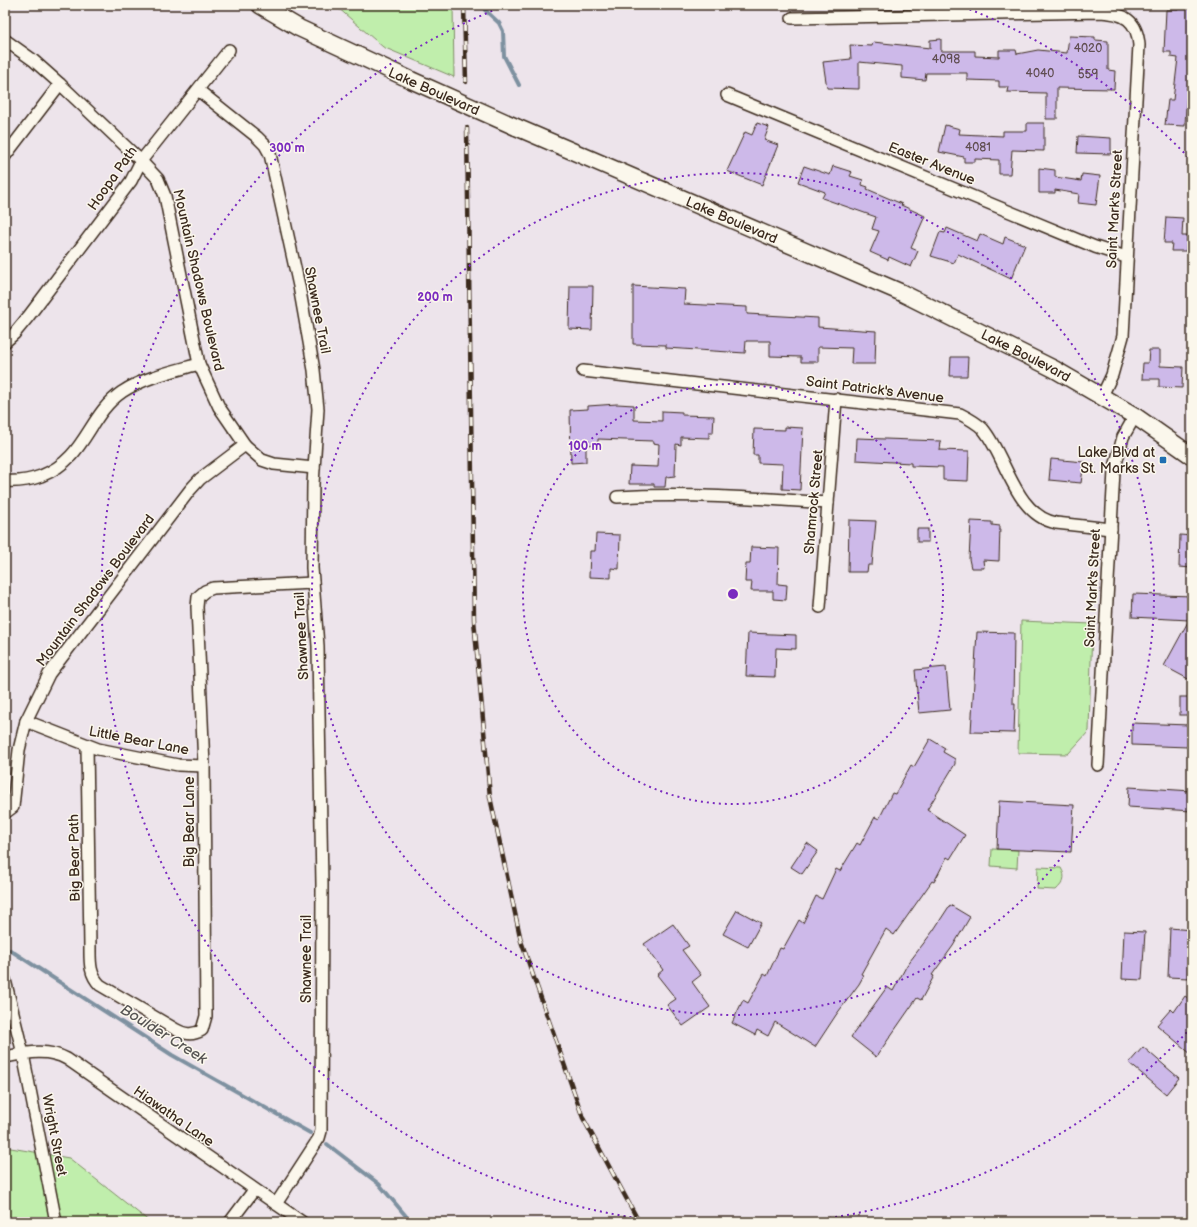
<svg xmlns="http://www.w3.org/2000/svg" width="1197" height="1227" font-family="'Balsamiq Sans',sans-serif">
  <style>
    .green { fill: #c0eeac; stroke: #7e8c65 }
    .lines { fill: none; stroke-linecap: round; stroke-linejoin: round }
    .stream { stroke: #7e91a0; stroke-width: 4 }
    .building { fill: #cdb9e9; stroke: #3b2a1e }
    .minor-casing { stroke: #3b2a1e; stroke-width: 14 }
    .secondary-casing { stroke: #3b2a1e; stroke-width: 19 }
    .minor { stroke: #fbf7ec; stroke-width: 11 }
    .secondary { stroke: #fbf7ec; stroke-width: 16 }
    .rail-casing { stroke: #3b2a1e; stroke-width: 4.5 }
    .rail { stroke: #fbf7ec; stroke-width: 3; stroke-dasharray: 9; stroke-linecap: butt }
    .secondary-bridge-casing { stroke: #3b2a1e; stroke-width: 19; stroke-linecap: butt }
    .secondary-bridge { stroke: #fbf7ec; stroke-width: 16 }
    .ring { fill: none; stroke: #7b2cbf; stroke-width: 2; stroke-dasharray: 2 4 }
    .poi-dot { fill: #1f6fb2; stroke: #fbf7ec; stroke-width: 1.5 }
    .labels { text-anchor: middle; stroke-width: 3; stroke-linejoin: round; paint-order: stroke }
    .number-label { font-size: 12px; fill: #604e51 }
    .street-label { font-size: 14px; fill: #3b2a1e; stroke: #fbf7ec }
    .poi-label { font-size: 14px; fill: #3b2a1e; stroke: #fbf7ec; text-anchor: end }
    .water-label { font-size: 15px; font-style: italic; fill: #575554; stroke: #fbf7ec }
    .centre { fill: #7b2cbf; stroke: #fbf7ec; stroke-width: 2 }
    .ring-label { font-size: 12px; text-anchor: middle; font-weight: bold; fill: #7b2cbf; stroke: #fbf7ec; stroke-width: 3; stroke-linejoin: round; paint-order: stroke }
  </style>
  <rect width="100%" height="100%" fill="#ede4eb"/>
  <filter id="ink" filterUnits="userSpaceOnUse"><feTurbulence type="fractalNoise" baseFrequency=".025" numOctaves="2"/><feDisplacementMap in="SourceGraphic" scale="8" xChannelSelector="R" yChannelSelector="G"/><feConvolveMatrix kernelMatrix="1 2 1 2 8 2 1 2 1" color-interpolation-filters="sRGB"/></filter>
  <g filter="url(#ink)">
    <!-- green -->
    <g class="green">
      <polygon points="337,5 453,5 454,77 383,47 337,7"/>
      <polygon points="1021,621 1092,624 1089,731 1068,754 1018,753"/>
      <polygon points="992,849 1018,850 1017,868 991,866"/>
      <path d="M1038 867 1061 868C1067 878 1063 883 1056 890L1037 889Z"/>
      <polygon points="5,1147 69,1158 150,1222 5,1222"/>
    </g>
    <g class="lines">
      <!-- stream -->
      <g class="stream">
        <polyline points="486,5 485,10 499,23 503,31 504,56 519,85"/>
        <polyline points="10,950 172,1055 310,1133"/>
        <polyline points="327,1144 379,1184 411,1222"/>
      </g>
    </g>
    <!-- building -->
    <g class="building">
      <polygon points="1178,5 1192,5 1192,87 1187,87 1185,126 1165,125 1168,100 1173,100 1178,58 1171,57 1171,52 1164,52 1166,10 1178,10"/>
      <polygon points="1069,36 1095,37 1095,40 1108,41 1108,70 1115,71 1114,89 1057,88 1057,119 1046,119 1046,93 1007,92 1008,87 999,87 999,81 967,80 967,73 926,73 925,80 902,78 902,66 859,62 859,89 827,88 823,62 851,59 850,45 872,46 873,42 930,48 930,40 941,39 941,51 975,51 975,56 999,57 999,50 1016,50 1017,54 1038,50 1067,53"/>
      <polygon points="757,123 769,127 764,140 778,145 762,185 727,171 745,132 752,135"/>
      <polygon points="1027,123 1044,123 1044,151 1012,150 1010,174 999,174 999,160 975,159 975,162 964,162 964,157 939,152 945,125 960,129 959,134 1003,136 1003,131 1027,131"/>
      <polygon points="1078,136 1111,138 1111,154 1077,153"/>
      <polygon points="804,166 830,175 833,166 852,172 850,176 863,180 862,185 868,187 867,189 902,204 901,205 925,216 911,248 918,251 911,267 889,257 888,260 870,252 879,231 872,229 876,217 822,198 825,192 798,182"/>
      <polygon points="1039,168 1055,170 1055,177 1081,181 1082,174 1100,176 1096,205 1078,203 1079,194 1055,190 1055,193 1039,193"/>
      <polygon points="1166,217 1183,218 1182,236 1187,236 1186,251 1171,251 1172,243 1164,243"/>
      <polygon points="947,228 977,241 980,234 1003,244 1005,237 1025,245 1011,279 958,254 954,263 931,256 940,232 945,233"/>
      <polygon points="570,286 593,286 592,330 569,329"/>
      <polygon points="633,286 685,289 684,304 747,307 747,314 818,318 818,327 876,331 875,364 851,364 852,348 818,347 818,362 801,362 801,357 770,356 770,341 746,341 745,353 666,348 666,345 633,344"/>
      <polygon points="1149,350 1160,350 1160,366 1183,367 1182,388 1159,387 1159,379 1142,379 1143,363 1148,363"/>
      <polygon points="951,357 968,357 967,376 950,376"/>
      <polygon points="617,404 634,405 634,420 662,421 662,411 682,412 682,415 714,416 713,433 709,433 709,438 681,437 681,445 676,444 675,476 666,477 665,487 654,487 654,484 629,484 630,466 658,467 659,444 653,443 653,441 598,439 598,444 586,445 586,462 571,463 570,410 588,409 588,406"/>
      <polygon points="785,427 803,428 800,490 782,489 783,464 758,463 758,455 753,455 754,429 785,430"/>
      <polygon points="857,438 941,441 940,450 969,451 968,481 943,480 943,467 911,466 911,463 856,460"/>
      <polygon points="1051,459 1084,462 1081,483 1049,480"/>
      <polygon points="849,520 876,521 872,565 868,565 867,572 848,572"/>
      <polygon points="971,521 992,522 992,525 1000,526 999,561 983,560 984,568 971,568 969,559"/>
      <rect x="917" y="529" width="11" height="13"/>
      <polygon points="596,534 620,535 619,569 611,568 611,578 589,577 590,551 595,551"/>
      <polygon points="1180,535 1192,536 1192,568 1179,567"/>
      <polygon points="751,547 779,548 778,584 787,585 786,600 773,599 773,591 751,591 752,582 745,582 746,564 750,564"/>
      <polygon points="1133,594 1192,596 1192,681 1164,666 1189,620 1132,617"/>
      <polygon points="977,632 1014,633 1013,704 1015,704 1014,733 971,732"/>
      <polygon points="748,633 796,635 796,649 776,648 775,677 746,676"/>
      <polygon points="946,667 950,710 919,713 915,670"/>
      <rect x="1180" y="697" width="12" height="18"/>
      <polygon points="1132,723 1189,725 1188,747 1132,745"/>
      <polygon points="930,739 945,748 943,752 955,759 955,764 927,810 965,835 950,859 947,857 934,882 932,881 894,935 886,929 861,974 864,975 859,984 836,1015 815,1047 775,1022 768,1036 757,1030 755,1035 732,1023 743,1000 748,1003 764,974 767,976 780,948 783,949 799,920 803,923 816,896 822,899 836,869 840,871 857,843 860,845 875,817 879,819 892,793 895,794 911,765 914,767"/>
      <polygon points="1129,787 1192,791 1192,811 1128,807"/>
      <polygon points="999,801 1074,805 1071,852 997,849"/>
      <polygon points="807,843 818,851 802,874 791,867"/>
      <polygon points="950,905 970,917 953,946 932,975 934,976 921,1000 917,998 876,1057 851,1037 887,987 893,991 907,965 933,931"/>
      <polygon points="737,910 761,923 748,947 723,934"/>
      <polygon points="673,924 689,946 682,950 701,975 692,982 710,1007 683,1026 667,1005 676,999 657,975 663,970 644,944"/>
      <polygon points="1170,928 1191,930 1188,978 1168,977"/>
      <polygon points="1124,931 1145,932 1142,980 1122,979"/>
      <polygon points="1185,996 1192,1001 1192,1055 1157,1025 1171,1009 1174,1012"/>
      <polygon points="1143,1047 1179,1078 1166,1094 1129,1063"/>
    </g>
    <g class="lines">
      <defs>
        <g id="minor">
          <path d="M792 18 1100 12C1124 13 1137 20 1139 45L1123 336 1112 375 1102 396"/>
          <polyline points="5,40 33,60 60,84 141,161 158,179 165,196 199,364 219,407 245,445 262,460 274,464 314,468"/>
          <polyline points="198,90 257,137 265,145 270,154 299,286 314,370 318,409 313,484 312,568 318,646 319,714 322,884 321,1131 319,1138 276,1204"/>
          <polyline points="727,95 1095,247 1126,257"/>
          <polyline points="5,156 60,84"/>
          <polyline points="5,342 14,334 28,317 131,181 141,161 229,50"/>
          <path d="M583 371 960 414C968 418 976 422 983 429 1006 456 1015 515 1056 523L1111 529"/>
          <path d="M5 481C17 482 30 480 41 476 87 458 87 416 122 392 145 377 174 371 199 364"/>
          <path d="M617 497C689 493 756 498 828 503"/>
          <polyline points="820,607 836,399"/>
          <polyline points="26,721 98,749 178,765 204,766"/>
          <path d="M87 746 90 947C90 961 89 974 100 985L175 1029C184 1034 192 1036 202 1030L206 1016 204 766 197 607 198 597 205 591 213 588 313 583"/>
          <polyline points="1098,765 1114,471 1123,437 1135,416"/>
          <polyline points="5,813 13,807 19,750 26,721 49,674 190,490 200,479 245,445"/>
          <polyline points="5,980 23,1054 56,1222"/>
          <path d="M5 1057C26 1053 47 1048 67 1059L302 1222"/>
          <polyline points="230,1222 254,1190"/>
        </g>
        <g id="secondary">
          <polyline points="260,5 299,28 411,80"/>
          <path id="s1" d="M516 127 900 292 1054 369 1135 416 1192 456"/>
        </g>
      </defs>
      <!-- minor casing -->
      <use href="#minor" class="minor-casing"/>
      <!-- secondary casing -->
      <use href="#secondary" class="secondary-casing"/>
      <!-- minor -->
      <use href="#minor" class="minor"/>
      <!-- secondary -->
      <use href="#secondary" class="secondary"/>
      <defs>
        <g id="rail">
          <polyline points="464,5 466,82"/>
          <polyline points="467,128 474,620 490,797 521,941 583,1118 639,1222"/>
        </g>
      </defs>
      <!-- rail casing -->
      <use href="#rail" class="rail-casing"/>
      <!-- rail -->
      <use href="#rail" class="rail"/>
      <defs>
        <polyline id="secondary-bridge" points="411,80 516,127"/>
      </defs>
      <!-- secondary-bridge casing -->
      <use href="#secondary-bridge" class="secondary-bridge-casing"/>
      <!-- secondary-bridge -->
      <use href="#secondary-bridge" class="secondary-bridge"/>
    </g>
  </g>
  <!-- distance rings -->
  <g class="ring">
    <circle cx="733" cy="594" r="210"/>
    <circle cx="733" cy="594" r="421"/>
    <path d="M1191 1028A631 631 0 0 1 799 1222M667 1222A631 631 0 0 1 502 7M964 7A631 631 0 0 1 1191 160"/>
  </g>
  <!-- markers -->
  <rect class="poi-dot" x="1159" y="456" width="8" height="8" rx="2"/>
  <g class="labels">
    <!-- number labels -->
    <g class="number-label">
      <text x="1088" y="52">4020</text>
      <text x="946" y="63">4098</text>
      <text x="1040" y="77">4040</text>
      <text x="1088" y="78">559</text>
      <text x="978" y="151">4081</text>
    </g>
    <!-- street labels -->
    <g class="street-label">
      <text transform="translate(434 91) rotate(24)" y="5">Lake Boulevard</text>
      <text transform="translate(932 163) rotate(22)" y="5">Easter Avenue</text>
      <text transform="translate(112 178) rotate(-55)" y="5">Hoopa Path</text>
      <text transform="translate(1114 209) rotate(-87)" y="5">Saint Mark's Street</text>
      <text dy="5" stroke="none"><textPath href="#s1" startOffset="235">Lake Boulevard</textPath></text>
      <text transform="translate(199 280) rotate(77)" y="5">Mountain Shadows Boulevard</text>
      <text transform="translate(318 310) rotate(79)" y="5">Shawnee Trail</text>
      <text dy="5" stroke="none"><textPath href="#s1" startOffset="559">Lake Boulevard</textPath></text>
      <text transform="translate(875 389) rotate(7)" y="5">Saint Patrick's Avenue</text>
      <text transform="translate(813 502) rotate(-85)" y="5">Shamrock Street</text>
      <text transform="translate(1092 588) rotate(-87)" y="5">Saint Mark's Street</text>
      <text transform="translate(95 590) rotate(-53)" y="5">Mountain Shadows Boulevard</text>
      <text transform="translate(301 636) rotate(-93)" y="5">Shawnee Trail</text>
      <text transform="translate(139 740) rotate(11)" y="5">Little Bear Lane</text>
      <text transform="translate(189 822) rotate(-90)" y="5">Big Bear Lane</text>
      <text transform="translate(74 858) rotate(-91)" y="5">Big Bear Path</text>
      <text transform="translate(306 959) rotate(-90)" y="5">Shawnee Trail</text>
      <text transform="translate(174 1116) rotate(35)" y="5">Hiawatha Lane</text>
      <text transform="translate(55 1135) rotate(79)" y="5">Wright Street</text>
    </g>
    <!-- poi labels -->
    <g class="poi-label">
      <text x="1155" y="457">Lake Blvd at<tspan x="1155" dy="16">St. Marks St</tspan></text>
    </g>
    <!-- water labels -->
    <g class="water-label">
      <text transform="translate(164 1034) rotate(32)" y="5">Boulder Creek</text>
    </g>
  </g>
  <circle cx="733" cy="594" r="6" class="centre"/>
  <g class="ring-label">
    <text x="287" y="152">300 m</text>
    <text x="435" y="301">200 m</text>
    <text x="585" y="450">100 m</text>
  </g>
  <!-- margin -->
  <rect width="1197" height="1227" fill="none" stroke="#fbf7ec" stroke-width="20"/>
  <rect x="10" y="10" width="1177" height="1207" fill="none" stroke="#3b2a1e" stroke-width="1.5" filter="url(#ink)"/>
</svg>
